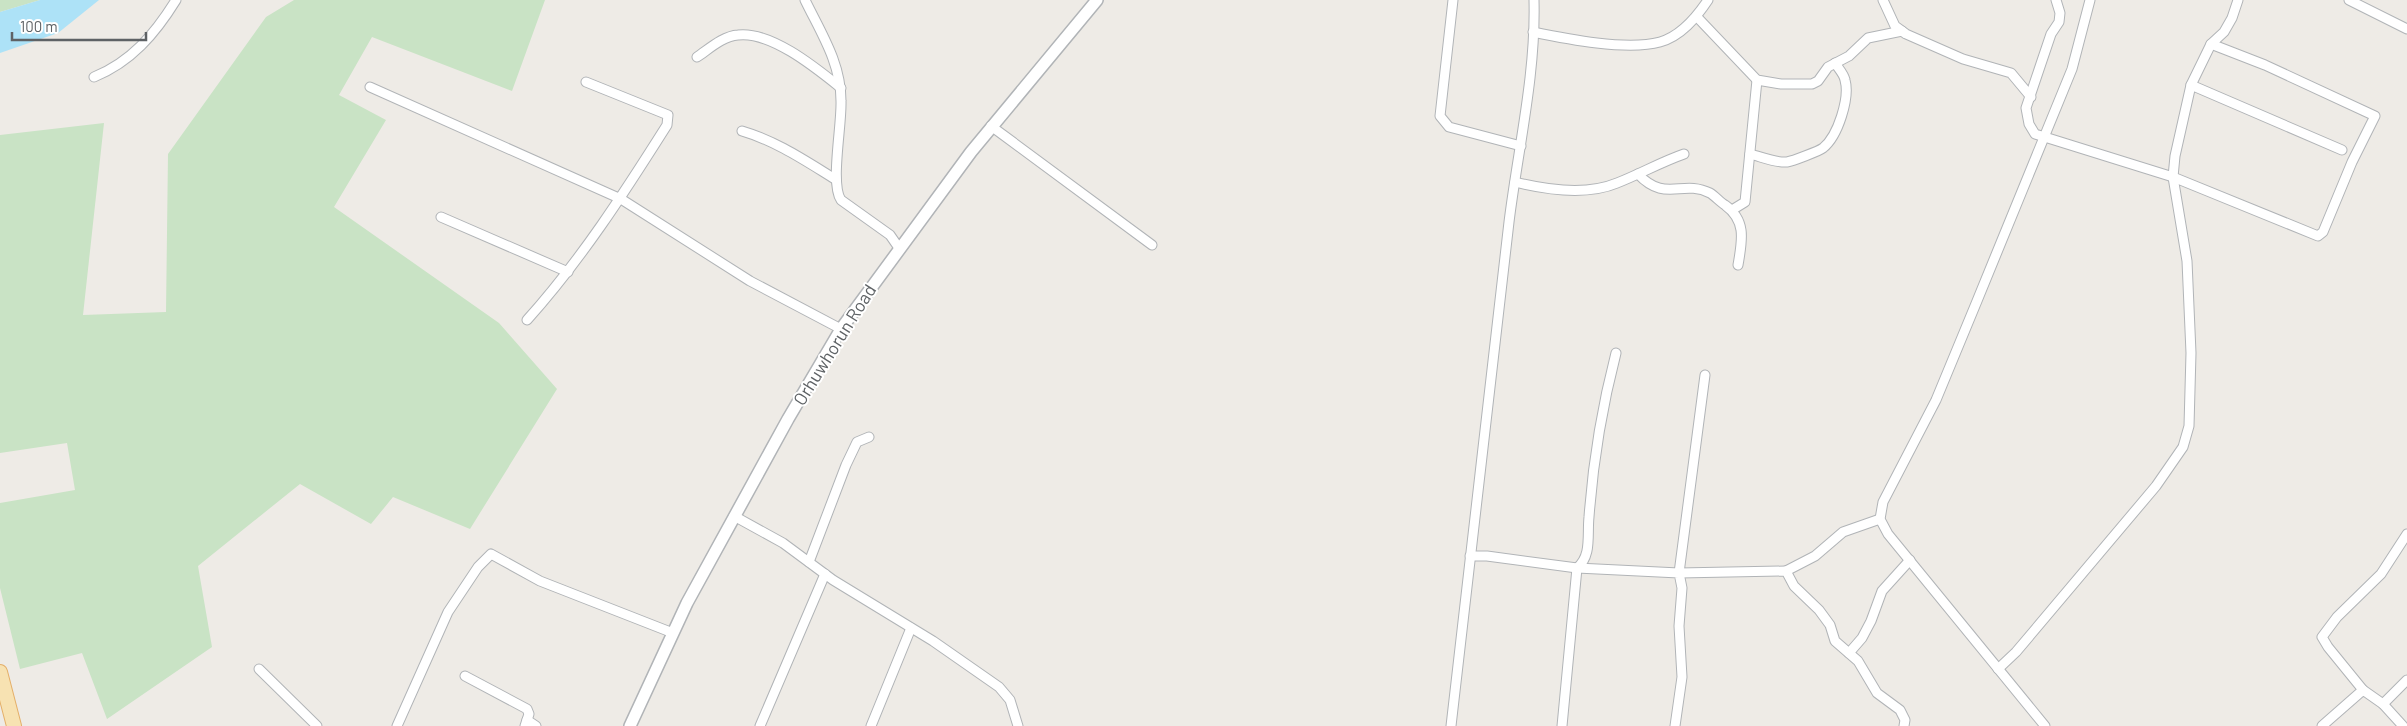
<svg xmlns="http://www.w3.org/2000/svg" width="2407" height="726" font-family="Barlow,sans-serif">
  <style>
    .green { fill: #c9e3c5 }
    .water { fill: #ade2f7 }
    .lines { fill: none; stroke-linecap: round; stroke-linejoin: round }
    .minor-casing { stroke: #b1b4b7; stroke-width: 11 }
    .tertiary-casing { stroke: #b1b4b7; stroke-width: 14 }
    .primary-casing { stroke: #e4af69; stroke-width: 16 }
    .minor { stroke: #fff; stroke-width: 9 }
    .tertiary { stroke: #fff; stroke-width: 11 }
    .primary { stroke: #f7e2b2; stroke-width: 14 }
    .labels { text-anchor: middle; stroke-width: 4; stroke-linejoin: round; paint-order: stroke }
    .street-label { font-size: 18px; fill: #5e6265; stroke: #fff }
  </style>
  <rect width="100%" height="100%" fill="#eeebe6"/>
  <!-- green -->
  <g class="green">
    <polygon points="0,0 40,0 0,12"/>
    <polygon points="294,0 545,0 512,91 372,37 339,95 386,120 334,207 499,323 557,389 470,529 393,497 371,524 300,484 198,566 212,647 107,719 82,653 20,669 0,588 0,503 75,490 67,443 0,453 0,135 104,123 83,315 166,312 168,154 266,17"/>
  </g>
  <!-- water -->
  <polygon class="water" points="40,0 99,0 58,33 0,53 0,12"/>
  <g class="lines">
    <defs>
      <g id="minor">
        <path d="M805 0C821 33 841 63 841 101 842 125 830 184 841 200L890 235 899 248"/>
        <polyline points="1453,0 1440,116 1449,127 1521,146"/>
        <polyline points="1883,0 1895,26 1906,34 1963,59 2011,73 2031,97"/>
        <polyline points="2056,0 2060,13 2059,22 2051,34 2026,108 2029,124 2035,134 2173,177 2318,236 2323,232 2352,162 2375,116 2265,65 2211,44"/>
        <polyline points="2349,0 2407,29"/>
        <polyline points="1697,17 1757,80 1781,84 1812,84 1818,81 1828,67 1849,56 1868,38 1902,31"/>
        <path d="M1533 32C1567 39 1627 51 1660 42 1681 36 1696 18 1708 0"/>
        <path d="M697 57C709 49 723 36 738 35 771 31 816 68 841 88"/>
        <path d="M94 77C131 62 155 34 176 0"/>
        <polyline points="2191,85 2342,150"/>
        <polyline points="370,87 621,199 750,281 841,329"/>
        <polyline points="991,126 1152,245"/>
        <path d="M742 131C776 141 804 160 835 179"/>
        <path d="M1750 154C1762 157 1775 163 1787 162 1793 161 1819 151 1823 148 1838 136 1850 98 1845 80 1844 74 1838 68 1835 63"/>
        <path d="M1638 174C1665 203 1682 179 1710 193 1715 196 1720 202 1725 205 1747 221 1742 241 1738 265"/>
        <path d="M1515 182C1547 190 1586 196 1617 183 1640 174 1661 162 1684 154"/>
        <polyline points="1732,210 1745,202 1757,80"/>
        <polyline points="441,217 568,272"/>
        <path d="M527 320C581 260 624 193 667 125L668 115 586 82"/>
        <polyline points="1705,375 1679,573 1786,571 1794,586 1819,610 1830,625 1835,641 1858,661 1877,693 1900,710 1905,720 1904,726"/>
        <polyline points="734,516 783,543 833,580 933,641 999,687 1010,700 1018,726"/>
        <polyline points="1470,556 1487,556 1577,568 1679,573 1682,588 1679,626 1682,677 1675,726"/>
        <polyline points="809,562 846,465 857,442 869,437"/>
        <polyline points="1786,571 1815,556 1843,532 1880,519"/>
        <polyline points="1849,653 1862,638 1871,621 1882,591 1910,560"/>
        <polyline points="259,669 317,726"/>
        <polyline points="1998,669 2016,652 2156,486 2183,447 2189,426 2191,353 2187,261 2173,177 2175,156 2191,85 2211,44 2224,32 2232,18 2238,0"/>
        <polyline points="465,676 527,709 529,714 525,726"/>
        <polyline points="2363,690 2328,647 2322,637 2337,617 2381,574 2407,534"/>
        <polyline points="2383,704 2407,680"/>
        <polyline points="527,720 536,726"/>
        <polyline points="397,726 448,612 478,567 491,554 540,581 673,633"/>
        <polyline points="760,726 825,574"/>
        <polyline points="871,726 911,628"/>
        <path d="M1451 726C1470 558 1490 390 1509 222 1518 149 1536 74 1534 0"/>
        <path d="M1562 726 1577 568C1592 556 1587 535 1589 517 1593 462 1602 407 1616 353"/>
        <polyline points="2045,726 1888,534 1880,519 1883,502 1936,400 1977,301 2072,69 2090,0"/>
        <polyline points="2322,726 2363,690 2383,704 2403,726"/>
      </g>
      <polyline id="tertiary" points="630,726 687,603 788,419 841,329 971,152 1097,0"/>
      <polyline id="primary" points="0,672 14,726"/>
    </defs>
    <!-- minor casing -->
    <use href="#minor" class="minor-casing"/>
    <!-- tertiary casing -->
    <use href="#tertiary" class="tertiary-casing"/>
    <!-- primary casing -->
    <use href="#primary" class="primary-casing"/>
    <!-- minor -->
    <use href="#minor" class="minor"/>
    <!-- tertiary -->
    <use href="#tertiary" class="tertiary"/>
    <!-- primary -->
    <use href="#primary" class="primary"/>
  </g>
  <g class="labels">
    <!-- street labels -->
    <g class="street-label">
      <text transform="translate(835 345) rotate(-58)" y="6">Orhuwhorun Road</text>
    </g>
  </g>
  <!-- scale -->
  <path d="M12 32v8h134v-8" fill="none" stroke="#5e6265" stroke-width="2.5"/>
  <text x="20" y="32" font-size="15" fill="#5e6265" stroke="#ffffff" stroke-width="4" paint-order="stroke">100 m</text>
</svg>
